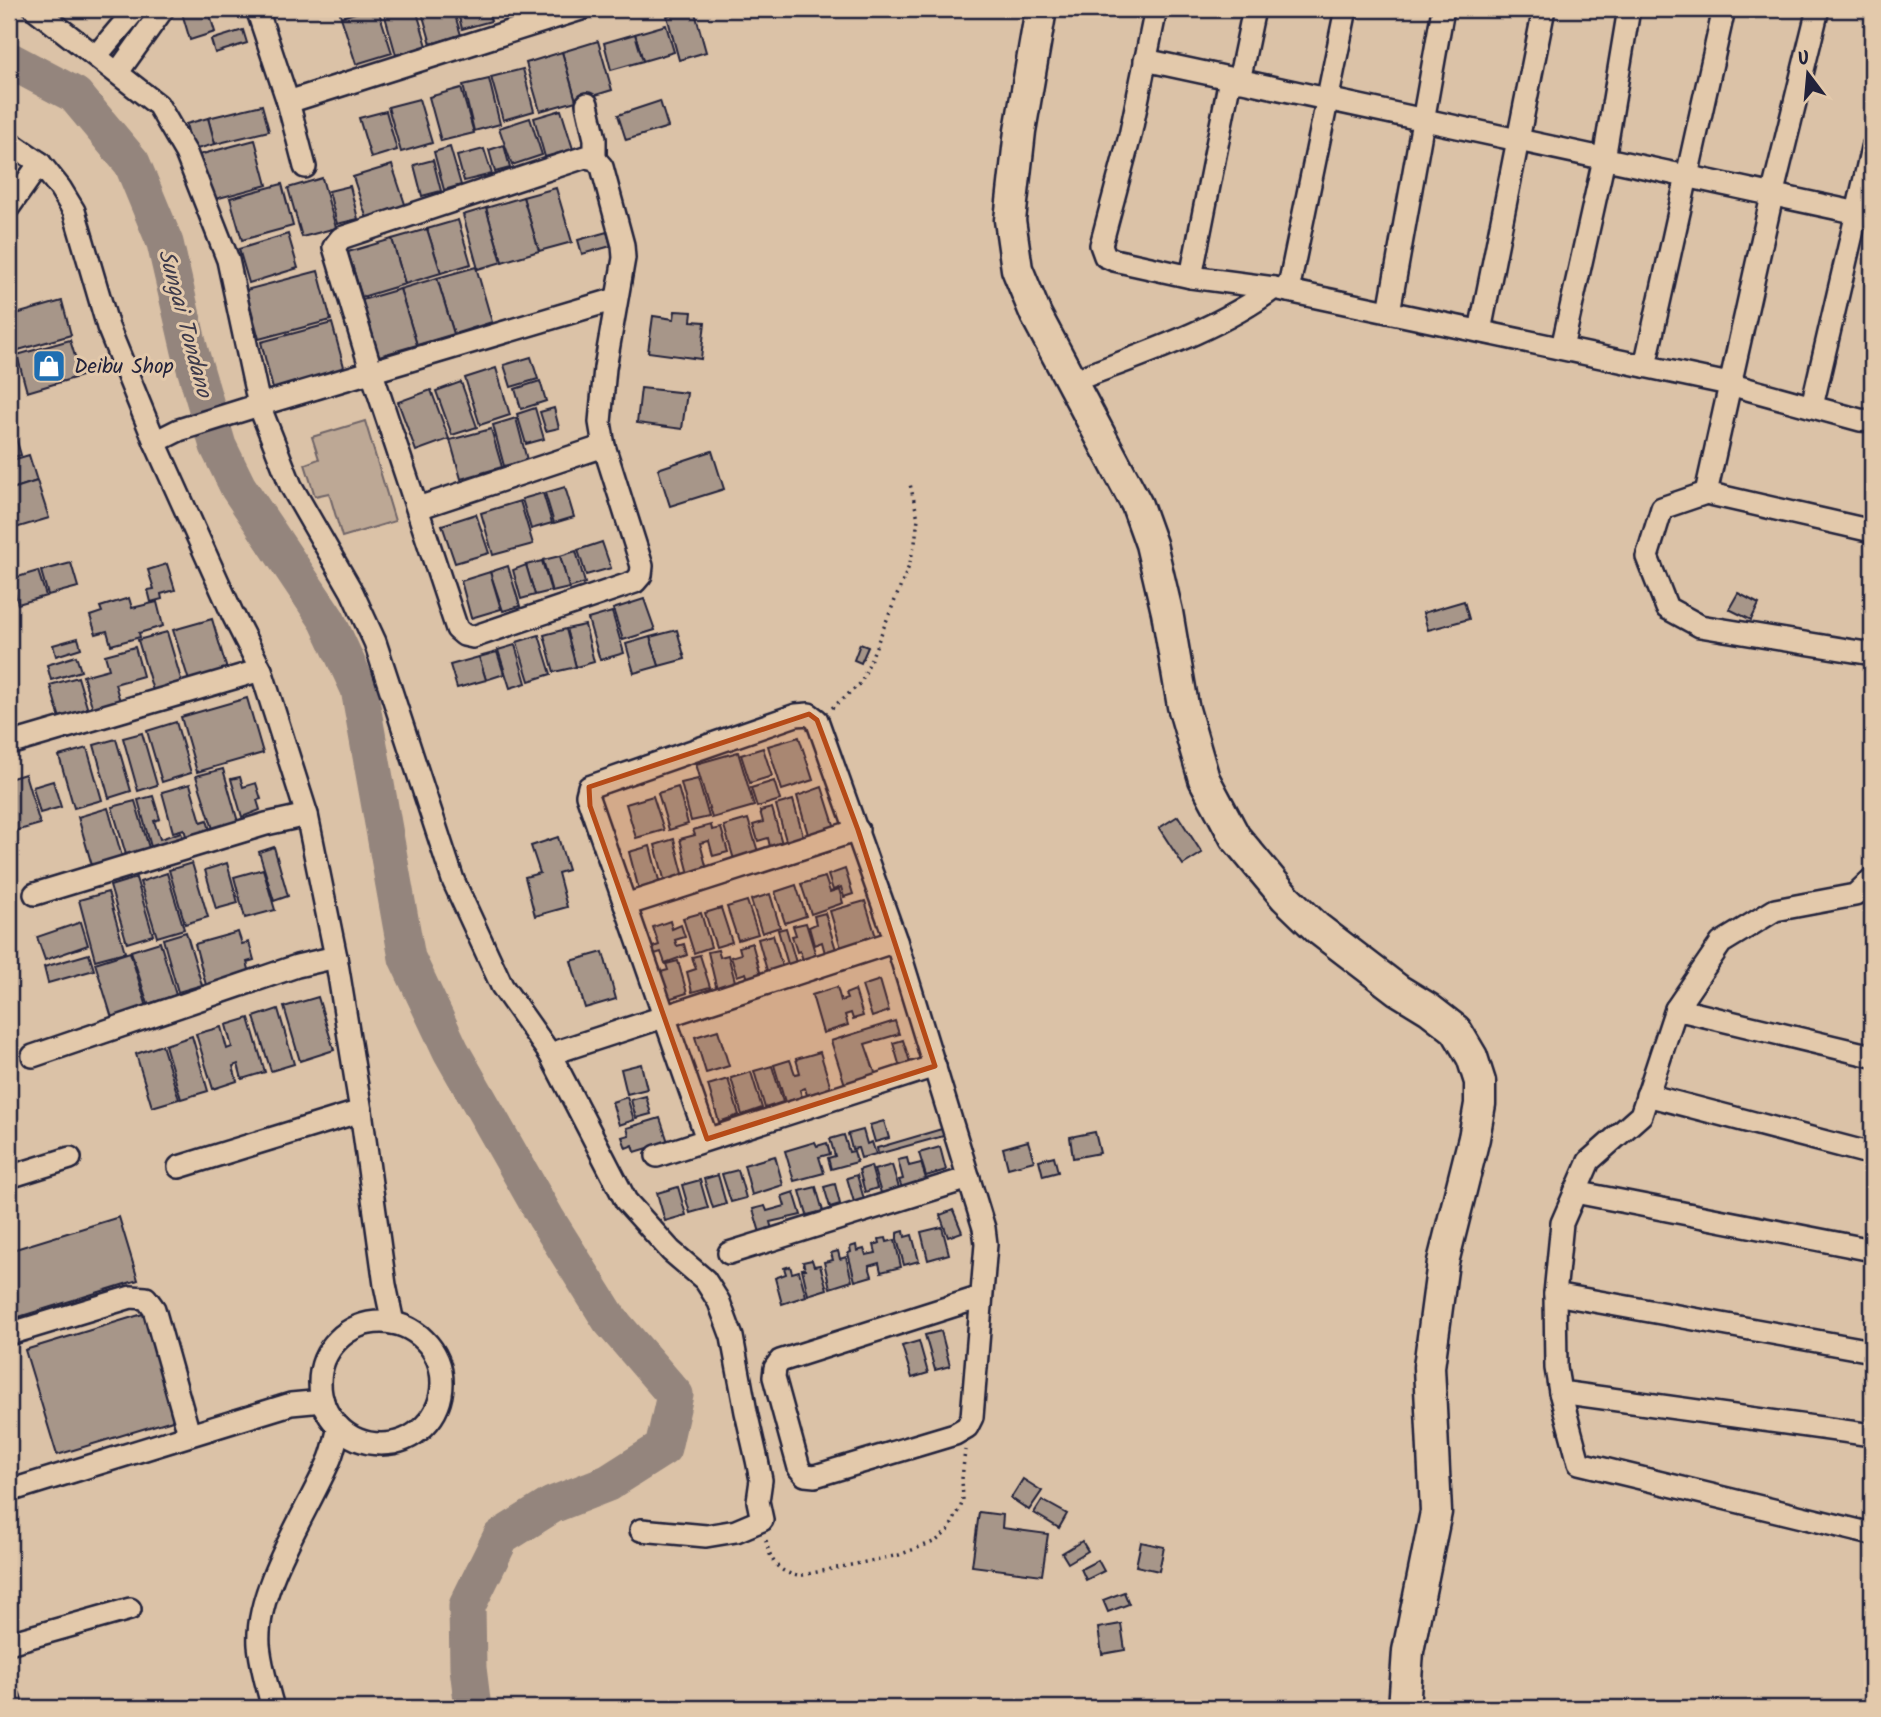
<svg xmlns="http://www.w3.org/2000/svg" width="1881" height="1717" font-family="Kalam,sans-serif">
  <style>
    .green { fill: #bda895; stroke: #706568; stroke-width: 2 }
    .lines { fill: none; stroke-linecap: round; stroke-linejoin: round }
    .river { stroke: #94857d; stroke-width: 37 }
    .building { fill: #a79689; stroke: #22223b; stroke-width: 2 }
    .street-casing { stroke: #22223b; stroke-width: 26 }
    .secondary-casing { stroke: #22223b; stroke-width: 35 }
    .path { stroke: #22223b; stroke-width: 3.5; stroke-dasharray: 2 5; stroke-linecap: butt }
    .street { stroke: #e3c9ab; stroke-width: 21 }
    .secondary { stroke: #e3c9ab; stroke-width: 30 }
    .marked { fill: #b64b18; fill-opacity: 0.2; stroke: #b64b18; stroke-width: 5; stroke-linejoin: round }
    .labels { text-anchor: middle; stroke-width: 6; stroke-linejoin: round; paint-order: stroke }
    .poi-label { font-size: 21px; fill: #22223b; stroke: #e3c9ab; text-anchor: start }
    .water-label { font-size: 23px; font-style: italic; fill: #3e3b4c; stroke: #e3c9ab }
  </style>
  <rect width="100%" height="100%" fill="#dbc2a7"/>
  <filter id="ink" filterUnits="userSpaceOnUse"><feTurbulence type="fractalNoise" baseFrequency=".0143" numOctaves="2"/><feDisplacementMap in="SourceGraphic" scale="14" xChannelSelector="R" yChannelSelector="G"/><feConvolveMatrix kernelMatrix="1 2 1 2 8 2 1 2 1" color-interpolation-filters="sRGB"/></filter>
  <g filter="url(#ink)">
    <!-- green -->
    <polygon class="green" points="365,421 395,521 342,537 329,493 315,496 305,464 319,459 312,437"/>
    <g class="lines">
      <!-- river -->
      <polyline class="river" points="9,60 75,95 132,163 165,243 190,351 218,446 238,487 327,620 359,689 407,958 451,1051 546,1218 610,1320 675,1395 663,1448 608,1483 552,1505 501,1537 467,1606 468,1668 473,1708"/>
    </g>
    <!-- building -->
    <g class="building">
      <polygon points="195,9 208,9 215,32 190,40 182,13"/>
      <polygon points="339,9 370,9 341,17"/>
      <polygon points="370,9 378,9 392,53 356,64 341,17"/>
      <polygon points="383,9 416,9 427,46 396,55"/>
      <polygon points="421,9 453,9 461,35 431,44"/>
      <polygon points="457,9 487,9 491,21 462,29"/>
      <polygon points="493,9 526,9 496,17"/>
      <polygon points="694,9 706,52 679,60 667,16"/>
      <polygon points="666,25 674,52 643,61 635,34"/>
      <polygon points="243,30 247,43 215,53 211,40"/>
      <polygon points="635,34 643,61 611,70 604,43"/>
      <polygon points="598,41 612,90 576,101 562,52"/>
      <polygon points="562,52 576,101 540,111 526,63"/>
      <polygon points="523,69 534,111 503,120 491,77"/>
      <polygon points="489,79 500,124 474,131 463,85"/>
      <polygon points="461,88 474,133 441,141 429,97"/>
      <polygon points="419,99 432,143 401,152 388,107"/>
      <polygon points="660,101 668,127 626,140 618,115"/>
      <polygon points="262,105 269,131 215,144 208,118"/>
      <polygon points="561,110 573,149 545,157 534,118"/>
      <polygon points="386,111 397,150 371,158 359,118"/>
      <polygon points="208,118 215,144 193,150 186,124"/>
      <polygon points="530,118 542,155 512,165 499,128"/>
      <polygon points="255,140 267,185 208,201 195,156"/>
      <polygon points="504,145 510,168 495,172 489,150"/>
      <polygon points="450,147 461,185 444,190 434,152"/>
      <polygon points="484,149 492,174 464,181 457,156"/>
      <polygon points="433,160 441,191 422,196 414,165"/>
      <polygon points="392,165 407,210 368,222 353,177"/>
      <polygon points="322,178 336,228 302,237 288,188"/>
      <polygon points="282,184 293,226 242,240 230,198"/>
      <polygon points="350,186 358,219 337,224 329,191"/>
      <polygon points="556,188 572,242 539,251 523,197"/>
      <polygon points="523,197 539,251 502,262 486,208"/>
      <polygon points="486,208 502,262 478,269 463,215"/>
      <polygon points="458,220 471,264 441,273 427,229"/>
      <polygon points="427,229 441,273 405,284 392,239"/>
      <polygon points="607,232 611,246 582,254 578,240"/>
      <polygon points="288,234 298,268 249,283 239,249"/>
      <polygon points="392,239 405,284 362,297 348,252"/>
      <polygon points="476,267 492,322 454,334 437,278"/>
      <polygon points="318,271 331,320 259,339 246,290"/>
      <polygon points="437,278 454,334 417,345 400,289"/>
      <polygon points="400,289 417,345 379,356 362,300"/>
      <polygon points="62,301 71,335 15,351 9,328 9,316"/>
      <polygon points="675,311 692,312 691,321 705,322 701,359 648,352 653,316 674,319"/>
      <polygon points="332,323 346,374 274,393 261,342"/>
      <polygon points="70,340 81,376 27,392 17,355"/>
      <polygon points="531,357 538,379 511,387 504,365"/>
      <polygon points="496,368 510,415 480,425 465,378"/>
      <polygon points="540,381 546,401 521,409 515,389"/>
      <polygon points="461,382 477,427 452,435 436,391"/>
      <polygon points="641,388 687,393 682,429 637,423"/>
      <polygon points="431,390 449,439 416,451 398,402"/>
      <polygon points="535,408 544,439 526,444 517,414"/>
      <polygon points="554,408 559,428 546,431 540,412"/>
      <polygon points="516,418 527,460 504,466 493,425"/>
      <polygon points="9,425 12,425 21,455 9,458"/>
      <polygon points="491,429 502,467 461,479 450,440"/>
      <polygon points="712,451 724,489 670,506 658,469"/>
      <polygon points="29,455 37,481 9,490 9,461"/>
      <polygon points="37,481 49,518 9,530 9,490"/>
      <polygon points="565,487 574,517 554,523 545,493"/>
      <polygon points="543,493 552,523 531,529 522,499"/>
      <polygon points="520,501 533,544 493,555 481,513"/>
      <polygon points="476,514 489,553 455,563 442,525"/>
      <polygon points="602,542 611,568 586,575 578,550"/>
      <polygon points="576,551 585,583 569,588 560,556"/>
      <polygon points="560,556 569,588 552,592 543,560"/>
      <polygon points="542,561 551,591 535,595 526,565"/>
      <polygon points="71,563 78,587 48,595 41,571"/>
      <polygon points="167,564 175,590 161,594 162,599 151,602 148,590 154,589 148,570"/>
      <polygon points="526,565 535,595 521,599 513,570"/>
      <polygon points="508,566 520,606 503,611 490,572"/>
      <polygon points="38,571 46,596 18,604 11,579"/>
      <polygon points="490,572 501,609 471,618 461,581"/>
      <polygon points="1738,593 1759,604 1751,620 1729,609"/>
      <polygon points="129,598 132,608 157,602 163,626 139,633 140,637 111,645 107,631 96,634 90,616 102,612 100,607"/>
      <polygon points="644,599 655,630 623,640 613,609"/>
      <polygon points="1464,601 1469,619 1428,630 1423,613"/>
      <polygon points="612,612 624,653 600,660 588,619"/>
      <polygon points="212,619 228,673 190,684 173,630"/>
      <polygon points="585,625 594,662 576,667 566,629"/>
      <polygon points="566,629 576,667 554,672 544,635"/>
      <polygon points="677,630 685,659 659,666 650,637"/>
      <polygon points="167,632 183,686 154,694 138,640"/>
      <polygon points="539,635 551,674 529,681 517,642"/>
      <polygon points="650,637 659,666 634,673 626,644"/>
      <polygon points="78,638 81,648 56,656 53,645"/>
      <polygon points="860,644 868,647 861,663 854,660"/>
      <polygon points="515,645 526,683 510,688 498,650"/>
      <polygon points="135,647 143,676 115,684 122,708 95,716 83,676 109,669 105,655"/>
      <polygon points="497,652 504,674 486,680 479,657"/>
      <polygon points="76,656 81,671 51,680 47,665"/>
      <polygon points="479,657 486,680 457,688 450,665"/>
      <polygon points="78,677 90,717 62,725 50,685"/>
      <polygon points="247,698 263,753 197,772 181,717"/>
      <polygon points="176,722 191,773 162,782 147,731"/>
      <polygon points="142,733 157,785 138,791 123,738"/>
      <polygon points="799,737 813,780 782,790 768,746"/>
      <polygon points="116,739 131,791 109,798 94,745"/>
      <polygon points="87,748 102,800 74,808 59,756"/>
      <polygon points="763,748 772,776 750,783 741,755"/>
      <polygon points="738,752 754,806 712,818 696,764"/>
      <polygon points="223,769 240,829 215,835 196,776"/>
      <polygon points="25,774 40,824 9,833 9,779"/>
      <polygon points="240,777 243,787 256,783 261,799 257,800 260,810 242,817 231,779"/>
      <polygon points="698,779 709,817 691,821 681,783"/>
      <polygon points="53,781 61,807 40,813 33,787"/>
      <polygon points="774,781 780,800 757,807 751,788"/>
      <polygon points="190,784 201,822 207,820 212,837 188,843 184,829 173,832 162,792"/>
      <polygon points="678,787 688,824 669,830 658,793"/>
      <polygon points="822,787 836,831 809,838 797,796"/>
      <polygon points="153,796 160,819 154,821 160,839 181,832 185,846 153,854 138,800"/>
      <polygon points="653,796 664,830 636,838 626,804"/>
      <polygon points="793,800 804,839 787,844 776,805"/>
      <polygon points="135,801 150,851 127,858 112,807"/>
      <polygon points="108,808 123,860 93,869 78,817"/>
      <polygon points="772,808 783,847 771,851 768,838 758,841 753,825 763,822 760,811"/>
      <polygon points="1178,816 1202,853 1183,865 1159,828"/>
      <polygon points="748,819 759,855 735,863 724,826"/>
      <polygon points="711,825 712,830 721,828 728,852 713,856 709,841 700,843 708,873 690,878 680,839 695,835 693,830"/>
      <polygon points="558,837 568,870 558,873 567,907 535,916 525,877 540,873 531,846"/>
      <polygon points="674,839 685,881 666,886 655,845"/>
      <polygon points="650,846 661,888 640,894 629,852"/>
      <polygon points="274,847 288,896 274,901 259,852"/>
      <polygon points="192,863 208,917 185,924 169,870"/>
      <polygon points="227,863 238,903 216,909 205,870"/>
      <polygon points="263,869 275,910 245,918 234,877"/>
      <polygon points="845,869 853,894 844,897 841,887 833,890 828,875"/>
      <polygon points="167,873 184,929 157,937 140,882"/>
      <polygon points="825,877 830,892 839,889 843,903 811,914 801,884"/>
      <polygon points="136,878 153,935 127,943 110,886"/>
      <polygon points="796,885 806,916 785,923 775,892"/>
      <polygon points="108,892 125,952 95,960 79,900"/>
      <polygon points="770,894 780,927 762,933 751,900"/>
      <polygon points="747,901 758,934 738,940 727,907"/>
      <polygon points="865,901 877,940 842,951 830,911"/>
      <polygon points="721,908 732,942 716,947 705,913"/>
      <polygon points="701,913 711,947 694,953 683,918"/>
      <polygon points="825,913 837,953 826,957 822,942 814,945 809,927 816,924 814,916"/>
      <polygon points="670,921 672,929 681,925 685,937 675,940 677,946 684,944 687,955 665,963 661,952 655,954 653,947 659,945 653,927"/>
      <polygon points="81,922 88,945 45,960 37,937"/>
      <polygon points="806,923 817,959 804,963 800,951 797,952 792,936 796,935 793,926"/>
      <polygon points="786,928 797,966 789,968 778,930"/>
      <polygon points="186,932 202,985 178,992 163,939"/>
      <polygon points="238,932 242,944 249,942 254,960 247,962 250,973 206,985 195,944"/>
      <polygon points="773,935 783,970 768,974 758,939"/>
      <polygon points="160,942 176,995 148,1004 131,951"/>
      <polygon points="752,943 762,979 749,982 746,973 737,976 731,957 741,954 739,947"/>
      <polygon points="718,950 720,957 728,955 736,985 717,990 708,952"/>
      <polygon points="130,952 147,1007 112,1018 95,963"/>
      <polygon points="603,952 616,999 585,1008 571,961"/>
      <polygon points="89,954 94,970 48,983 44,967"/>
      <polygon points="700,955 710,987 692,992 687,972 696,969 692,957"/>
      <polygon points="678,961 687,993 665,1000 657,973 668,970 666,964"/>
      <polygon points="880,980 889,1011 872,1017 862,986"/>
      <polygon points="837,987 841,1001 847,999 845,994 855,990 863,1016 853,1019 851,1013 845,1015 848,1025 823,1033 812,995"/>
      <polygon points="318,997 334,1050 300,1061 284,1007"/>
      <polygon points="278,1009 294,1064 271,1071 254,1017"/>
      <polygon points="249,1018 265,1072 242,1079 238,1064 233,1066 237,1081 213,1089 196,1034 221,1027 227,1049 232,1047 226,1025"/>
      <polygon points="895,1021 899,1034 865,1044 878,1081 847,1091 831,1041"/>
      <polygon points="718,1030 729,1066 706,1073 695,1037"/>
      <polygon points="192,1036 208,1091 181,1099 165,1045"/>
      <polygon points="903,1040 912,1068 901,1071 893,1043"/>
      <polygon points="162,1045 179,1099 152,1107 136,1054"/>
      <polygon points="820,1052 831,1088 807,1095 805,1088 800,1090 802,1097 785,1102 774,1065 790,1060 795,1074 800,1073 796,1059"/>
      <polygon points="641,1064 647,1089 627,1094 621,1069"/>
      <polygon points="772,1066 783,1102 765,1108 754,1071"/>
      <polygon points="751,1072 762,1108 742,1115 731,1078"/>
      <polygon points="728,1079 739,1115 719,1122 708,1085"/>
      <polygon points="646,1096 651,1114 636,1118 631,1100"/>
      <polygon points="627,1097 634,1120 619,1125 612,1102"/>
      <polygon points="660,1118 668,1142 635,1152 633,1145 626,1148 622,1137 629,1135 627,1128"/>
      <polygon points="884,1121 889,1138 875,1142 870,1125"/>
      <polygon points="945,1128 947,1135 878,1154 877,1148"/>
      <polygon points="863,1130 867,1144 872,1142 876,1154 861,1158 858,1148 852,1149 848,1134"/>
      <polygon points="1095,1132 1100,1153 1073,1158 1070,1137"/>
      <polygon points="844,1135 849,1152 854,1151 857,1162 831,1169 828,1158 835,1156 830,1139"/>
      <polygon points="1028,1141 1034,1161 1008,1168 1003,1148"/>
      <polygon points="815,1142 817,1146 827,1143 830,1154 819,1157 824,1173 794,1181 785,1151"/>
      <polygon points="940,1147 946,1170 926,1176 919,1153"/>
      <polygon points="775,1156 783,1185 752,1195 744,1165"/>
      <polygon points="1054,1156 1058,1172 1043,1176 1039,1160"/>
      <polygon points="907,1158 909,1166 921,1163 927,1182 902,1188 899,1180 903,1179 898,1160"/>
      <polygon points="892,1165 899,1188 881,1193 874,1170"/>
      <polygon points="871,1166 877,1188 865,1192 859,1170"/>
      <polygon points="738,1170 746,1198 731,1202 722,1174"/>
      <polygon points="718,1175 726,1204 713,1208 704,1179"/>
      <polygon points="857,1175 864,1199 854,1202 847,1178"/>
      <polygon points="700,1180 708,1208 690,1213 682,1185"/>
      <polygon points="835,1184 840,1204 830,1207 824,1187"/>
      <polygon points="678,1187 686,1215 665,1221 657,1193"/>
      <polygon points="816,1187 823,1211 807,1215 800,1191"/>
      <polygon points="794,1192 801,1215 770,1222 773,1233 761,1236 753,1209 765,1206 767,1211 785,1206 782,1196"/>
      <polygon points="953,1210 962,1232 948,1237 940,1215"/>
      <polygon points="119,1217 138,1280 9,1320 9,1251"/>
      <polygon points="942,1227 949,1254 928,1260 921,1232"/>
      <polygon points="904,1231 905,1237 912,1235 919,1261 904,1265 897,1239 897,1233"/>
      <polygon points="886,1238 887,1242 895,1240 901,1267 881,1272 879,1263 869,1266 872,1276 855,1281 848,1253 851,1252 850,1247 856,1245 857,1251 864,1249 866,1255 876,1253 874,1245 880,1243 879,1239"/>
      <polygon points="838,1251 840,1259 846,1257 852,1281 830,1288 824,1262 833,1260 831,1253"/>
      <polygon points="812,1260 814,1266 820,1265 827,1289 808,1295 802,1269 805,1269 803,1262"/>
      <polygon points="790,1266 792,1273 799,1271 806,1296 782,1304 775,1278 786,1274 784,1268"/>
      <polygon points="146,1313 179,1418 57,1455 25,1350"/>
      <polygon points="941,1331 950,1366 935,1370 925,1335"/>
      <polygon points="919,1341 928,1373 912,1378 902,1346"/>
      <polygon points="1023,1479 1042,1491 1029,1510 1011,1498"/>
      <polygon points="1042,1500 1067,1514 1059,1528 1034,1513"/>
      <polygon points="979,1512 1003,1515 1002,1528 1048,1534 1042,1575 972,1566"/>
      <polygon points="1082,1541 1088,1551 1068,1563 1062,1553"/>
      <polygon points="1141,1542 1164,1547 1159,1571 1136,1566"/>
      <polygon points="1098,1560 1104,1571 1086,1580 1081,1569"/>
      <polygon points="1124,1592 1129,1604 1108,1612 1103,1600"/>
      <polygon points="1121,1624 1125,1650 1102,1654 1098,1628"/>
    </g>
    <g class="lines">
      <defs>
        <g id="street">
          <polyline points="35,9 158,105 186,153 228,260 259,405 616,299"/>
          <polyline points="257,9 288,102 305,167"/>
          <polyline points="1156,9 1130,136 1101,245 1105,256 1114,260 1191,277 1274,288 1729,384 1860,420 1872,421"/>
          <polyline points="1818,9 1772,196 1706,493 1872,531"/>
          <polyline points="96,56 136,9"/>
          <polyline points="1145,60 1872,216"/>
          <polyline points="118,72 163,9"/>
          <polyline points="1239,81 1254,9"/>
          <polyline points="288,102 581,9"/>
          <polyline points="587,104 595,139 595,159"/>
          <polyline points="9,142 40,163 60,188 74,211 108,327 155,442 232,613 261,670 307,815 336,957 361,1111 385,1285 393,1323"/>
          <polygon points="585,157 595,159 602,167 623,245 624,258 605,368 600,422 604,446 642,566 641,575 635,582 473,637 464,635 457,629 372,373 334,247 341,238"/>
          <polyline points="9,207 40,163"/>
          <polyline points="1191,277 1230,79"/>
          <polyline points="1288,291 1346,9"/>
          <polyline points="1389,312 1443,9"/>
          <polyline points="1480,331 1544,9"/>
          <polyline points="1562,348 1604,159 1629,9"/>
          <polyline points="1645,366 1724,9"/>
          <path d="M1070 382C1137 356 1217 331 1274 288"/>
          <polyline points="1812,406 1872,148"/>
          <polyline points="155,442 179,430 259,405 291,486 352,592 375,642 453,880 502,986 550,1054 896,941"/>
          <polyline points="1706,493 1662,508 1647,557 1667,608 1700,626 1872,654"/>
          <polyline points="418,508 604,446"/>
          <polyline points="9,744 261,670"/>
          <polyline points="1872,879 1855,895 1775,910 1721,943 1676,1009 1641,1115 1589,1161 1562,1223 1555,1294 1556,1368 1560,1392 1872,1435"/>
          <polyline points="35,894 266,824 307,815"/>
          <polyline points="625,905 858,830"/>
          <polyline points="1676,1009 1872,1056"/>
          <polyline points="550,1054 626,1201 671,1251 705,1280 719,1302 732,1337 746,1412 757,1460 761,1480 758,1501 762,1520 736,1531 706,1536 641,1530"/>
          <polyline points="33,1056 297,966 336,957"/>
          <polyline points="1647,1095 1872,1154"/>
          <polyline points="707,1139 587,795 589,787 796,715 809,714 817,720 896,941 984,1228 986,1244 972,1417 967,1427 955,1434 815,1476 805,1475 799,1468 774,1377 775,1368 780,1361 981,1297"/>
          <polyline points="657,1156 935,1066"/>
          <polyline points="179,1167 361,1111"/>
          <polyline points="9,1177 70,1158"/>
          <polyline points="1575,1192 1872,1250"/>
          <polyline points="729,1253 969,1178"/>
          <polyline points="1555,1294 1872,1351"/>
          <circle cx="381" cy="1383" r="61"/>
          <polyline points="9,1334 131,1297 146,1298 154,1309 189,1434"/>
          <polyline points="1560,1392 1579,1463 1872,1534"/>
          <polyline points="9,1491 291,1404 323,1401"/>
          <polyline points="9,1643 130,1609"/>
          <polyline points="9,1698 12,1708"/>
          <path d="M273 1708C267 1687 261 1666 259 1645 255 1588 308 1511 330 1459 334 1449 336 1438 339 1427"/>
        </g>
        <polyline id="secondary" points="1041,9 1020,131 1010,220 1017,269 1036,315 1137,505 1151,544 1167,612 1183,706 1204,779 1235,837 1285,897 1317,928 1398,990 1429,1009 1456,1030 1472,1057 1480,1082 1480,1104 1474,1138 1443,1262 1429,1367 1436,1512 1408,1651 1404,1708"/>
      </defs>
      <!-- street casing -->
      <use href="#street" class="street-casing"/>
      <!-- secondary casing -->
      <use href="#secondary" class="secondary-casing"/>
      <!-- path -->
      <g class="path">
        <polyline points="832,708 861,683 909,566 915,543 918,518 910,484"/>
        <path d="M766 1540C770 1560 777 1572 798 1576L899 1555 936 1541 948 1531 960 1509 963 1500 962 1479 965 1450"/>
      </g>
      <!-- street -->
      <use href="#street" class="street"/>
      <!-- secondary -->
      <use href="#secondary" class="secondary"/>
    </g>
  </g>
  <!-- marked area -->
  <path class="marked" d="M809 714 817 720 858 830 935 1066 707 1139 590 806 589 787Z"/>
  <!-- icons -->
  <defs>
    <symbol id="shop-square" viewBox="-11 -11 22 22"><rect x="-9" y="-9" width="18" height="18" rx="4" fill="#1f6fb2" stroke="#e3c9ab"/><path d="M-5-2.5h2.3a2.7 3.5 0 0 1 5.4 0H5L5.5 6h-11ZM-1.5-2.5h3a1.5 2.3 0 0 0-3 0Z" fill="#fff"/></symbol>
  </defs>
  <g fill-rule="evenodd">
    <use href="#shop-square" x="30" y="347" width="38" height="38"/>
  </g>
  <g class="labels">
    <!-- poi labels -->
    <g class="poi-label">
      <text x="74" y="373">Deibu Shop</text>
    </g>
    <!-- water labels -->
    <g class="water-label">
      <text transform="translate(186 323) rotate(75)" y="8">Sungai Tondano</text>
    </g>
  </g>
  <!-- margin -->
  <rect width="1881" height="1717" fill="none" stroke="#e3c9ab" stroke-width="35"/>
  <rect x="18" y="18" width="1846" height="1682" fill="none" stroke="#22223b" stroke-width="2.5" filter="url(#ink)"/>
  <!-- north arrow -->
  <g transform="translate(1808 74) rotate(344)" stroke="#e3c9ab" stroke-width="5" paint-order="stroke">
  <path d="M0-5L12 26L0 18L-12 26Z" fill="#22223b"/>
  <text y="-10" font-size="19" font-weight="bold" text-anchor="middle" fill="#22223b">U</text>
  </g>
</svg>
